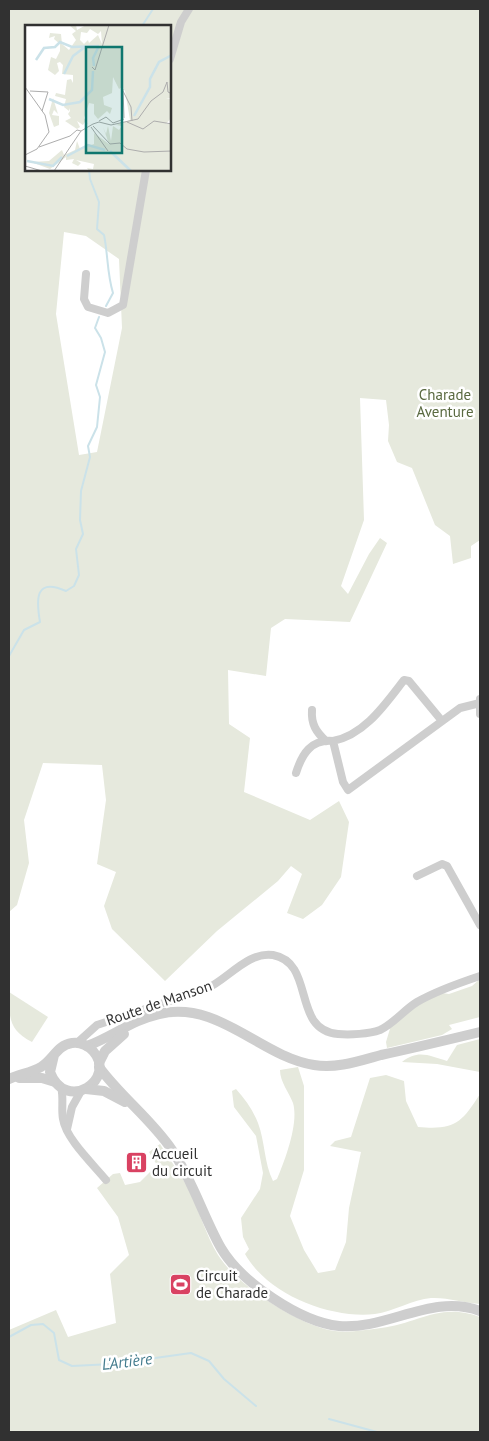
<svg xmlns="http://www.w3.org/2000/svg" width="489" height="1441" font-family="'PT Sans',sans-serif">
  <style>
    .green { fill: #e6e9dd; fill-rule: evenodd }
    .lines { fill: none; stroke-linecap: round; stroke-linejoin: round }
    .stream { stroke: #cbe2e9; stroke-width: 2 }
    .minor { stroke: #cecece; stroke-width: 8 }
    .tertiary { stroke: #cecece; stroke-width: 10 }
    .labels { text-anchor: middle; stroke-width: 5; stroke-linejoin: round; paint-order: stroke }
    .park-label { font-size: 15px; fill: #5a6a41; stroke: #fff }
    .street-label { font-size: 15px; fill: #313131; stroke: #fff }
    .poi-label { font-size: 15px; fill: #313131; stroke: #fff; text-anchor: start }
    .water-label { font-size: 16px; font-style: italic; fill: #447c8e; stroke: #fff }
    .inset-river { fill: none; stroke: #cbe2e9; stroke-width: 2.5 }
    .inset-road { fill: none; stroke: #adadad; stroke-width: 1 }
    .view { fill: #0f766e; fill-opacity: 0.15; stroke: #0f766e; stroke-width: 2.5 }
    .inset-edge { fill: none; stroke: #313131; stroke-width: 2.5 }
  </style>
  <rect width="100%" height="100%" fill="#fff"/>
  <!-- green -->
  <g class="green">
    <path d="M9 9H480V540L471 546V558L453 564 450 536 435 525 412 468 397 462 388 441 389 425 386 400 360 398 364 520 341 586 348 594 369 554 380 538 387 543 350 622 285 619 271 628 266 676 228 670 229 724 250 738 244 792 310 820 339 801 349 822 341 877 322 905 303 919 287 913 302 874 291 866 278 881 217 931 165 981 112 929 104 906 116 872 97 864 106 800 102 765 43 763 24 820 29 863 17 905 9 912ZM26 26H170V170H26ZM64 232 86 236 119 259 122 328 97 452 79 455 56 314Z"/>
    <polygon points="480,979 480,1017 449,1025 452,1029 442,1035 387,1048 386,1042 392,1022 420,1003 442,993 449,994 472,986"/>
    <path d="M9 992 48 1017 32 1042C8 1030 9 1016 9 992Z"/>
    <path d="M480 1039V1072L437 1064 402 1062C418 1049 430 1056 447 1061L457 1045Z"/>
    <path d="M298 1067 304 1086V1170L290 1216 304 1250 318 1273 335 1270 346 1242 349 1208 361 1152 330 1146 335 1141 351 1137 370 1078 386 1075 404 1081 406 1101 418 1127C454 1130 461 1124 480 1094V1304C465 1303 446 1297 431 1298 413 1299 393 1312 375 1314 331 1319 268 1295 245 1254L249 1249 243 1237 241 1218 260 1189 263 1173 256 1136 234 1107 232 1091 236 1089C245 1099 253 1110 258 1123 265 1141 264 1163 273 1181L277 1179C285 1160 299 1123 293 1103 289 1092 280 1082 280 1070Z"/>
    <path d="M160 1144C170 1160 182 1176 190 1192 200 1213 206 1235 218 1255 236 1284 295 1323 329 1330 346 1334 364 1330 381 1328 419 1323 440 1302 480 1317V1432H9V1330L56 1310 68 1337 116 1323 110 1274 129 1255 118 1217 97 1188 113 1174 120 1173 125 1185 140 1182 157 1165 149 1152Z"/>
  </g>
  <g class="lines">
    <!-- stream -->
    <g class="stream">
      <polyline points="142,26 153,9"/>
      <path d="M89 170 90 179 99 202 97 229 104 235C108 254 107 274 113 293L106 306"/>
      <path d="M9 656 24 630 40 622C36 599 35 577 66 591L74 586 79 575 76 549 83 534 80 520 81 491 90 457 88 446 97 427 100 397 96 385 105 352 101 338 95 328 99 317"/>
      <polyline points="9,1337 31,1325 43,1324 54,1333 59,1360 72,1366 112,1364 191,1353 209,1361 224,1379 256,1406"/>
      <polyline points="329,1419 377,1432"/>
    </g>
    <!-- minor -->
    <g class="minor">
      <polyline points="170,59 181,22 189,9"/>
      <polyline points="86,274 84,299 88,307 108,313 123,305 146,170"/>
      <polyline points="480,699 480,714"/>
      <path d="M312 710C311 724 316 732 326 741"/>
      <path d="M442 721 409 681 404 680C386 703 365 735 333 741L343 782 348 790 460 708 480 703"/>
      <path d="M296 773C302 754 311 739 333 741"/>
      <polyline points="417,876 442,864 447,866 480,925"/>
      <path d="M77 1043 97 1025 206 989C227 980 248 951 273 955 316 963 291 1030 338 1034 350 1035 369 1034 380 1030 393 1024 404 1010 417 1002 436 991 459 983 480 976"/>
      <path d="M61 1087C64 1098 61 1108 63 1119 66 1139 93 1164 106 1180"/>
      <polyline points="67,1129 72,1107 81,1091"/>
    </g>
    <!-- tertiary -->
    <g class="tertiary">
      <path d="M87 1046C112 1037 132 1020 159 1014 219 1000 259 1056 314 1065 336 1069 359 1061 381 1055 414 1048 447 1040 480 1032"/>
      <polyline points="99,1063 105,1051 124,1034"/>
      <path d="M99 1067C121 1097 151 1119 172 1150 193 1181 203 1216 221 1248 241 1282 300 1322 339 1326 388 1330 432 1293 480 1311"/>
      <polyline points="19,1078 42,1078 55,1082"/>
      <path d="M9 1079C19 1074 31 1073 41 1067 53 1060 57 1045 72 1043 79 1042 87 1045 93 1051 118 1079 66 1114 50 1072L54 1055"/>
      <polyline points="86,1089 104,1091 125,1102"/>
    </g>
  </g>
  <!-- icons -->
  <defs>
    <symbol id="building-square" viewBox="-11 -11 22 22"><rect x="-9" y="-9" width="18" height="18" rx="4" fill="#d94262" stroke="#fff"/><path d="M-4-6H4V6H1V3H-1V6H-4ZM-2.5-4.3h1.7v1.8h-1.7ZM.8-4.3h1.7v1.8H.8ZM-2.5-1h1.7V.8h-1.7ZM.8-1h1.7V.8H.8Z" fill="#fff"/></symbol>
    <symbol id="stadium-square" viewBox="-11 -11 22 22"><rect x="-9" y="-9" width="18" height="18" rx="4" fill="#d94262" stroke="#fff"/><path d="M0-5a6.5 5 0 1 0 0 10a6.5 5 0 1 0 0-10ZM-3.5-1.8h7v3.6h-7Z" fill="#fff"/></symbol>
  </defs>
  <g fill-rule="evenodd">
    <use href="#building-square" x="124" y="1150" width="25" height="25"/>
    <use href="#stadium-square" x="168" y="1272" width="25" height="25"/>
  </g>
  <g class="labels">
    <!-- park labels -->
    <g class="park-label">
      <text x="445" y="400">Charade<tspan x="445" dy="17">Aventure</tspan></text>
    </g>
    <!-- street labels -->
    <g class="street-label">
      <text transform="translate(159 1003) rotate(-19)" y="5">Route de Manson</text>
    </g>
    <!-- poi labels -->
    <g class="poi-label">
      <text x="152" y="1159">Accueil<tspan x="152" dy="17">du circuit</tspan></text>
      <text x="196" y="1281">Circuit<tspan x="196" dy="17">de Charade</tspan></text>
    </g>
    <!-- water labels -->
    <g class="water-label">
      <text transform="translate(127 1361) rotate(-7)" y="6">L'Artière</text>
    </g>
  </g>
  <!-- overview -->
  <g transform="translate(25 25)">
    <rect width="146" height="146" fill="#fff"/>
    <path d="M44 0H51L52 5 61 0H146V73H141L146 74V93L141 99H146V146H64L62 143 68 144 69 139 51 135 56 138 53 141 47 138 49 134 41 135V132L25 144 6 137 24 136 37 125 39 130 50 125 52 116 55 124 69 119V108L84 119 78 102 81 109 83 101 86 116 88 101 94 105 97 101 91 100 105 95 100 66 97 62 94 64 88 52 87 68 78 72 79 80 87 83 85 89 82 86 73 94 69 89V79L64 78 59 93 63 99 60 97 58 100 52 96 55 102 52 104 40 96 46 93 43 89 45 86V83L44 86 39 82 41 74 30 71 31 68 40 70 42 55 46 54 48 58V50L37 49 38 40 35 37 32 38 34 46 30 50 23 45 26 32 31 34 35 26V19L29 14 30 11 24 13 25 8 36 9 37 19 44 25 51 15 47 9 51 6ZM65 4 73 9 76 6 77 19 73 10 64 18 63 15 59 19 55 15 56 7 62 8ZM28 73 33 89 29 85 27 90 34 91V100L29 102 24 88Z" fill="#e6e9dd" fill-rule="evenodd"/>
    <path class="inset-river" d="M11 35 19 23 30 22 35 17 47 22 74 21M69 41 68 33 74 21M39 49 48 31 60 22M24 74 38 80 55 77 67 65 68 46M109 91 125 62V54L134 37 147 30M85 126 106 146M42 131 63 120 80 125M2 136 28 141 37 132"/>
    <path class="inset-road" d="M67 42 70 45 84 0M0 62 20 90 24 107 12 124 0 130M98 64 99 93M5 66 23 67 17 86M98 66 106 82 107 96M74 96 81 92 88 98 99 94M102 97 118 104 129 96 147 99M68 99 74 97 86 100 113 94 126 76 138 67 142 57 143 67 147 69M68 101 85 119 95 118 102 124 119 127 147 126M66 102 83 126M14 122 45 111 52 105 56 106M0 141 17 146M29 146 56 106 68 99"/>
    <path class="view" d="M61 22H97V128H61Z"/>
    <rect width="146" height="146" class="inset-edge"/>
  </g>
  <!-- border -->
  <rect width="489" height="1441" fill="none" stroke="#313131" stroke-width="20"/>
</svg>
